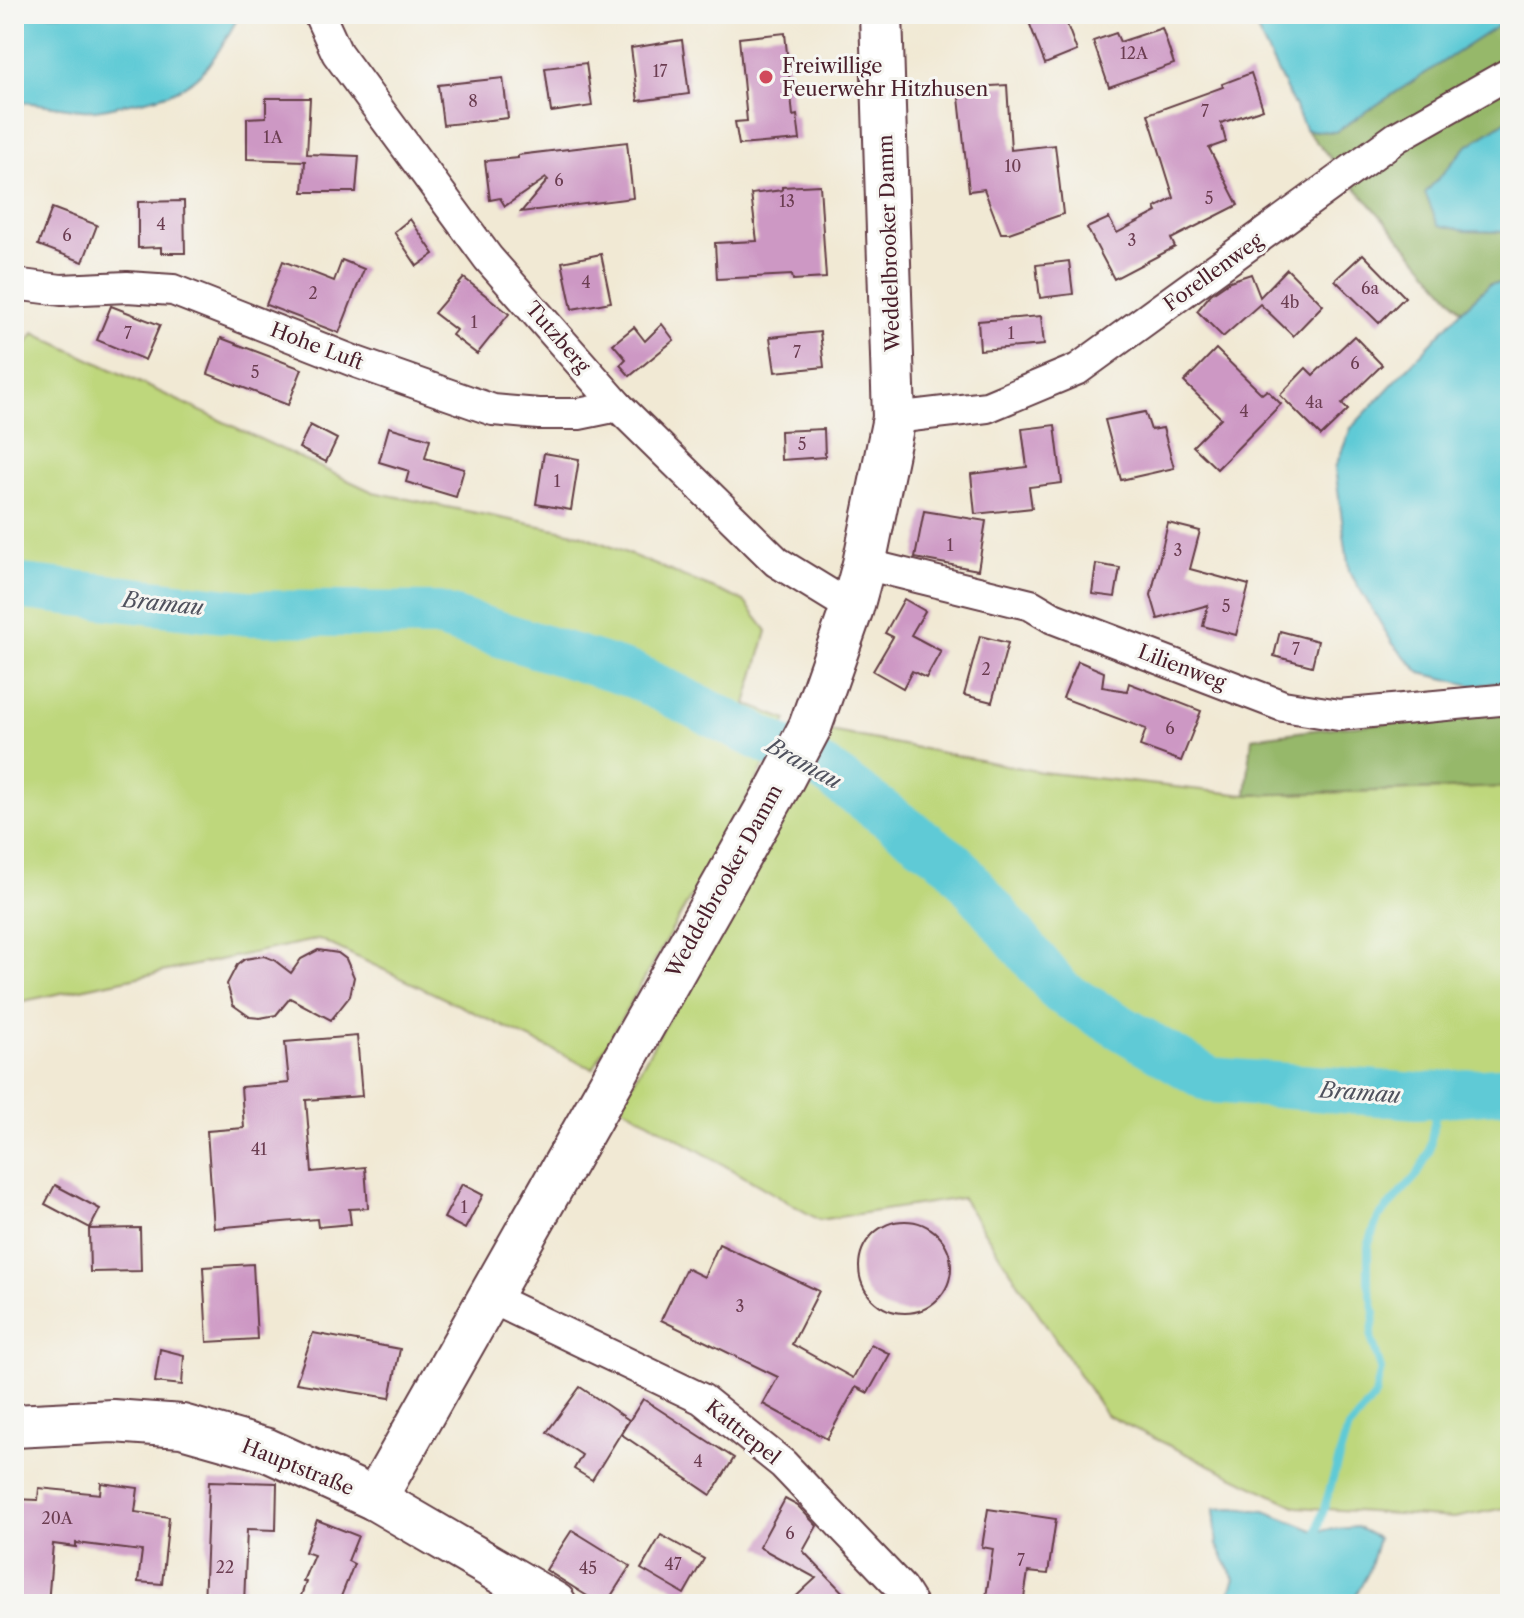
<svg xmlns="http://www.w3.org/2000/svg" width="1524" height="1618" font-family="'Libre Caslon Text',serif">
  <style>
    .green { fill: #bed77b; stroke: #847b53; stroke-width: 2 }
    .forest { fill: #96b86b; stroke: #706c4b; stroke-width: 2 }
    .water { fill: #5ecad6; stroke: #547480; stroke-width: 2 }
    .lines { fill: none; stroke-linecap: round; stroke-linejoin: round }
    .stream { stroke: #5ecad6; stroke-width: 8 }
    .river { stroke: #5ecad6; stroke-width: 46 }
    .building { fill: #cd98c4 }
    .street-casing { stroke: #633d44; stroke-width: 34 }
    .secondary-casing { stroke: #633d44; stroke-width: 46 }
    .street { stroke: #fff; stroke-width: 30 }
    .secondary { stroke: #fff; stroke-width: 42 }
    .poi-dot { fill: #d1495b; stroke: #f6f6f2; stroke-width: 3 }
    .labels { text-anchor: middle; stroke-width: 6; stroke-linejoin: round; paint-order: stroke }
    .number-label { font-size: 16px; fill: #6b3d51 }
    .poi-label { font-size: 20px; fill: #4a1f2b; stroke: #f6f6f2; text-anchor: start }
    .street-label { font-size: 20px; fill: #4a1f2b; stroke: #f6f6f2 }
    .water-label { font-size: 22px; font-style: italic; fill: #50525e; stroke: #f6f6f2 }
  </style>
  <rect width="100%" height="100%" fill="#f6f6f2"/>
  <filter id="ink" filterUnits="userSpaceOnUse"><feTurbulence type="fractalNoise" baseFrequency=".0125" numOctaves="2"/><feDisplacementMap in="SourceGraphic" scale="16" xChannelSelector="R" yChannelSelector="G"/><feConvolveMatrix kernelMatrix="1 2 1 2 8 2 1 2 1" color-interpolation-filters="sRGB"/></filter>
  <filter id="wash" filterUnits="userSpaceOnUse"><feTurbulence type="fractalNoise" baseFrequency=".006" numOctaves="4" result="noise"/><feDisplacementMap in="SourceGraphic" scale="32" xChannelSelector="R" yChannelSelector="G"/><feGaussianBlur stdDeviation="1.8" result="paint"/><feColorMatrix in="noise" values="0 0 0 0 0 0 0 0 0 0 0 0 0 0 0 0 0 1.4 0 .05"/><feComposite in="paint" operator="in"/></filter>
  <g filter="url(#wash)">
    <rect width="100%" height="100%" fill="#f1e9d4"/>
    <!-- green -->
    <g class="green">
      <polygon points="34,333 373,492 580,534 744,601 767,631 746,704 787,720 753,787 593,1069 319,939 14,1003 14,365"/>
      <polygon points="830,731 1041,772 1246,795 1510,787 1510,1507 1454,1518 1297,1507 1106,1415 962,1198 819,1220 620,1105"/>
    </g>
    <!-- forest -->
    <g class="forest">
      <polygon points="1510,18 1510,118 1466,147 1466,231 1510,232 1510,282 1490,284 1462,310 1306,130 1335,132"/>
      <polygon points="1510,713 1510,787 1246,795 1252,738 1337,727"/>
    </g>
    <!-- water -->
    <g class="water">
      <path d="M14 14H240C206 75 196 92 125 104 111 107 95 112 82 110 59 108 38 102 14 102Z"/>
      <polygon points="1249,14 1510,14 1510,18 1335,132 1306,130"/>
      <polygon points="1510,118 1510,232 1466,231 1438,225 1425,193 1466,147"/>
      <polygon points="1510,282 1510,681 1475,686 1421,673 1393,644 1349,571 1335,468 1351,428 1462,310 1490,284"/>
      <polygon points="1234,1508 1265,1511 1315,1531 1357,1527 1378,1538 1368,1573 1351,1604 1225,1604 1235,1579 1217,1545 1214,1509"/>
    </g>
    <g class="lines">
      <!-- stream -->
      <polyline class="stream" points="1315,1539 1347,1431 1375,1396 1381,1369 1371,1337 1375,1313 1368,1281 1368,1246 1378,1218 1418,1174 1429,1152 1439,1094"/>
      <!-- river -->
      <polyline class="river" points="14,586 248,613 438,615 635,676 823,769 954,864 1061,992 1210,1080 1417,1096 1510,1089"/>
    </g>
    <g id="blocks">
      <!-- building -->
      <g class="building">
        <polygon points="1026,14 1063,14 1077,51 1045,64"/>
        <polygon points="1162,28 1174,64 1109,87 1093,41 1116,33 1120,42"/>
        <polygon points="785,33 793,116 797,115 800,140 739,145 735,122 747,121 739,38"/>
        <polygon points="682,40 689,94 638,101 631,48"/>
        <polygon points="586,63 592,106 551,112 545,68"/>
        <polygon points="1251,73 1263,109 1221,123 1226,142 1209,148 1238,205 1171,239 1175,247 1114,279 1087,228 1109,218 1117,233 1157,212 1155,208 1174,198 1148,114 1223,87 1222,84"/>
        <polygon points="503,78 508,118 443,125 438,85"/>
        <polygon points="1007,85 1011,150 1055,145 1063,214 1009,233 1001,233 984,189 969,191 958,88"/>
        <polygon points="266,98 310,98 307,154 359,156 356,192 303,192 305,161 247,159 247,118 266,117"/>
        <polygon points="627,142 633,198 521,212 548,180 546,178 505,206 500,198 490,200 485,161 518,158 518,155"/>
        <polygon points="820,185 826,278 793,280 792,275 717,279 715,243 757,241 751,194 782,190 782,187"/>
        <polygon points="184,201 185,253 161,253 161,247 138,248 138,202"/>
        <polygon points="52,208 97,225 83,262 38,245"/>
        <polygon points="410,219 434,254 417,266 394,232"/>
        <polygon points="601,254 611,302 572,309 562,262"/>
        <polygon points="1363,254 1405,297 1379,323 1335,280"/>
        <polygon points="342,260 364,269 339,333 266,305 283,261 334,281"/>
        <polygon points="1069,261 1073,294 1040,298 1036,265"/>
        <polygon points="1287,269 1323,305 1293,336 1260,304 1223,337 1197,311 1211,294 1230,281 1251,274 1260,297"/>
        <polygon points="464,278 509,314 477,354 452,335 456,330 434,313"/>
        <polygon points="111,306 160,325 145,360 97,340"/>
        <polygon points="1041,316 1044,345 980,350 978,321"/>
        <polygon points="662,324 674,340 630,376 620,365 626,359 613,344 634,327 645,341"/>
        <polygon points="820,332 824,367 775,372 770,337"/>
        <polygon points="1354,336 1382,365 1342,404 1348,410 1321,436 1280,395 1306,368 1313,375"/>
        <polygon points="221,338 302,369 288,405 208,374"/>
        <polygon points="1216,349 1262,394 1267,390 1281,404 1217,469 1193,446 1221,418 1184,382"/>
        <polygon points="1145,412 1151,430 1163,428 1174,468 1121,480 1105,420"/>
        <polygon points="310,425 337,439 326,462 299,448"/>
        <polygon points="1055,425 1062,483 1029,487 1032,508 975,514 971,474 1027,467 1022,429"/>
        <polygon points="389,427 430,439 425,458 464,469 456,497 406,482 409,471 379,462"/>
        <polygon points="824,429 825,457 781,460 780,431"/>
        <polygon points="544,453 579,459 571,510 536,504"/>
        <polygon points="924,511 986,521 978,570 915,558"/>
        <polygon points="1168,523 1200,531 1190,569 1249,585 1236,635 1203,626 1208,605 1158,619 1151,595"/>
        <polygon points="1096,564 1120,568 1115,597 1092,594"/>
        <polygon points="904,599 925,611 911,635 941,651 926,678 912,671 903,688 873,671 893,637 885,633"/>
        <polygon points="1280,631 1318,641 1312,666 1274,656"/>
        <polygon points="980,636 1008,643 992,702 964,695"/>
        <polygon points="1078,661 1104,672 1102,687 1127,691 1129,683 1201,711 1181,761 1140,746 1146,729 1063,698"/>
        <polygon points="318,950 338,953 346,959 354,977 350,996 331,1020 290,998 276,1015 260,1018 250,1017 233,1005 227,984 237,965 245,959 264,956 274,960 291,973 301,959"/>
        <polygon points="357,1036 362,1096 306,1100 312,1172 365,1167 368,1208 349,1209 351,1224 318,1227 317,1219 214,1228 207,1131 244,1128 241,1087 289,1083 285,1042"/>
        <polygon points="462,1184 483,1195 465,1229 444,1218"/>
        <polygon points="55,1185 100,1209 90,1228 45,1204"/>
        <circle cx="905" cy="1267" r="46"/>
        <polygon points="140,1228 141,1271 90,1272 89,1229"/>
        <polygon points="719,1244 819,1291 792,1344 853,1378 871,1344 890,1354 868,1393 856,1387 827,1439 763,1404 778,1377 661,1320 686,1268 704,1277"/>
        <polygon points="253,1264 257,1339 207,1342 203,1267"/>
        <polygon points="313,1333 400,1349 390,1398 296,1383"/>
        <polygon points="160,1349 184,1355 182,1385 155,1382"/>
        <polygon points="580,1387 629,1420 592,1480 574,1469 582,1455 547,1432"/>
        <polygon points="643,1399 734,1458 711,1495 621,1434"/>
        <polygon points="209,1481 277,1483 276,1530 247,1529 244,1604 204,1604"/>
        <polygon points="101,1483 138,1488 135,1512 169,1517 162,1584 138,1582 142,1551 76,1543 76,1547 53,1544 48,1604 14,1604 14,1499 38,1500 39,1488 100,1494"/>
        <polygon points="785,1499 798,1506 817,1526 803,1551 854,1604 788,1604 816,1578 759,1547"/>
        <polygon points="988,1509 1056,1519 1048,1574 1028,1572 1023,1604 985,1604 993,1549 982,1547"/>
        <polygon points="317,1520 358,1536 348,1561 354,1564 338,1604 298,1604 306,1582 303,1581 314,1555 305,1552"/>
        <polygon points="572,1530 630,1566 606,1604 600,1604 546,1570"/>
        <polygon points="661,1535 704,1559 684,1594 641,1569"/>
      </g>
    </g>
  </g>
  <g filter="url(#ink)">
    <use href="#blocks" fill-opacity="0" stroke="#633d44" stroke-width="2"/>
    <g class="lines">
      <defs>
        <g id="street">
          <polyline points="319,14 337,53 488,258 618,406 777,562 852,608"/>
          <polyline points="14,284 61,290 127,287 173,290 356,362 493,410 539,414 579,414 618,406"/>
          <polyline points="894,418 987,407 1078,369 1397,137 1510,73"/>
          <polyline points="864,564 1031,605 1053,618 1283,706 1339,715 1510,699"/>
          <polyline points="489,1297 702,1399 783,1464 901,1588 911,1604"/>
        </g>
        <g id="secondary">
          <polyline points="14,1426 113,1421 182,1426 267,1450 375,1499 555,1604"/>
          <polyline points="375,1499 778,788 810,727 852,608 864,564 894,418 881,14"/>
        </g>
      </defs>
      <!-- street casing -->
      <use href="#street" class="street-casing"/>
      <!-- secondary casing -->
      <use href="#secondary" class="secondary-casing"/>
      <!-- street -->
      <use href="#street" class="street"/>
      <!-- secondary -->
      <use href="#secondary" class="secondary"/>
    </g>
  </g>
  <!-- markers -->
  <circle class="poi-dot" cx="766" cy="77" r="8"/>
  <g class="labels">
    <!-- number labels -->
    <g class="number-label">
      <text x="1134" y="59">12A</text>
      <text x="660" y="77">17</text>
      <text x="473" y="107">8</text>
      <text x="1205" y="117">7</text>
      <text x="273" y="143">1A</text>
      <text x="1013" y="172">10</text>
      <text x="559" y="186">6</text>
      <text x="1209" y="204">5</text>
      <text x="787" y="207">13</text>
      <text x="161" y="230">4</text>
      <text x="67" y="241">6</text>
      <text x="1132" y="246">3</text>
      <text x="586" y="288">4</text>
      <text x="1370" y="294">6a</text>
      <text x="313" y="299">2</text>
      <text x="1290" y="308">4b</text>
      <text x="474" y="328">1</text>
      <text x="128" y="339">7</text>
      <text x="1011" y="339">1</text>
      <text x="797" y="358">7</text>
      <text x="1355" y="369">6</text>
      <text x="255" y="378">5</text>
      <text x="1314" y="408">4a</text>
      <text x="1244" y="417">4</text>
      <text x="802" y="450">5</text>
      <text x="557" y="487">1</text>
      <text x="950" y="551">1</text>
      <text x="1178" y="556">3</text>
      <text x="1226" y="612">5</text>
      <text x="1296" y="655">7</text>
      <text x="986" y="675">2</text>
      <text x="1170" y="734">6</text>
      <text x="259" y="1155">41</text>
      <text x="464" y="1213">1</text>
      <text x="740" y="1312">3</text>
      <text x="698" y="1467">4</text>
      <text x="57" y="1524">20A</text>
      <text x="790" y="1539">6</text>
      <text x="1021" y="1566">7</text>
      <text x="673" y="1570">47</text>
      <text x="225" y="1573">22</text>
      <text x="588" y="1574">45</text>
    </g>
    <!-- poi labels -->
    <g class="poi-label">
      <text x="782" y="73">Freiwillige<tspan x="782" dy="23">Feuerwehr Hitzhusen</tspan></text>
    </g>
    <!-- street labels -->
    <g class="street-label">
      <text transform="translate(889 243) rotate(-92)" y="7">Weddelbrooker Damm</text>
      <text transform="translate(1213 272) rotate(-36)" y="7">Forellenweg</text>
      <text transform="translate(558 337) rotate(49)" y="7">Tutzberg</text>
      <text transform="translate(317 346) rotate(21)" y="7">Hohe Luft</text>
      <text transform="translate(1182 667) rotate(21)" y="7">Lilienweg</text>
      <text transform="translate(724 881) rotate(-61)" y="7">Weddelbrooker Damm</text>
      <text transform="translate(743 1432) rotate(39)" y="7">Kattrepel</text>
      <text transform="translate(298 1467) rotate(22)" y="7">Hauptstraße</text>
    </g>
    <!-- water labels -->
    <g class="water-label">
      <text transform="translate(163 603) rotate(6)" y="8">Bramau</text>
      <text transform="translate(804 763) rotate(29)" y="8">Bramau</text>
      <text transform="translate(1360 1092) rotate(4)" y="8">Bramau</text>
    </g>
  </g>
  <!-- margin -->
  <rect width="1524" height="1618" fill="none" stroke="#f6f6f2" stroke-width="48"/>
</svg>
